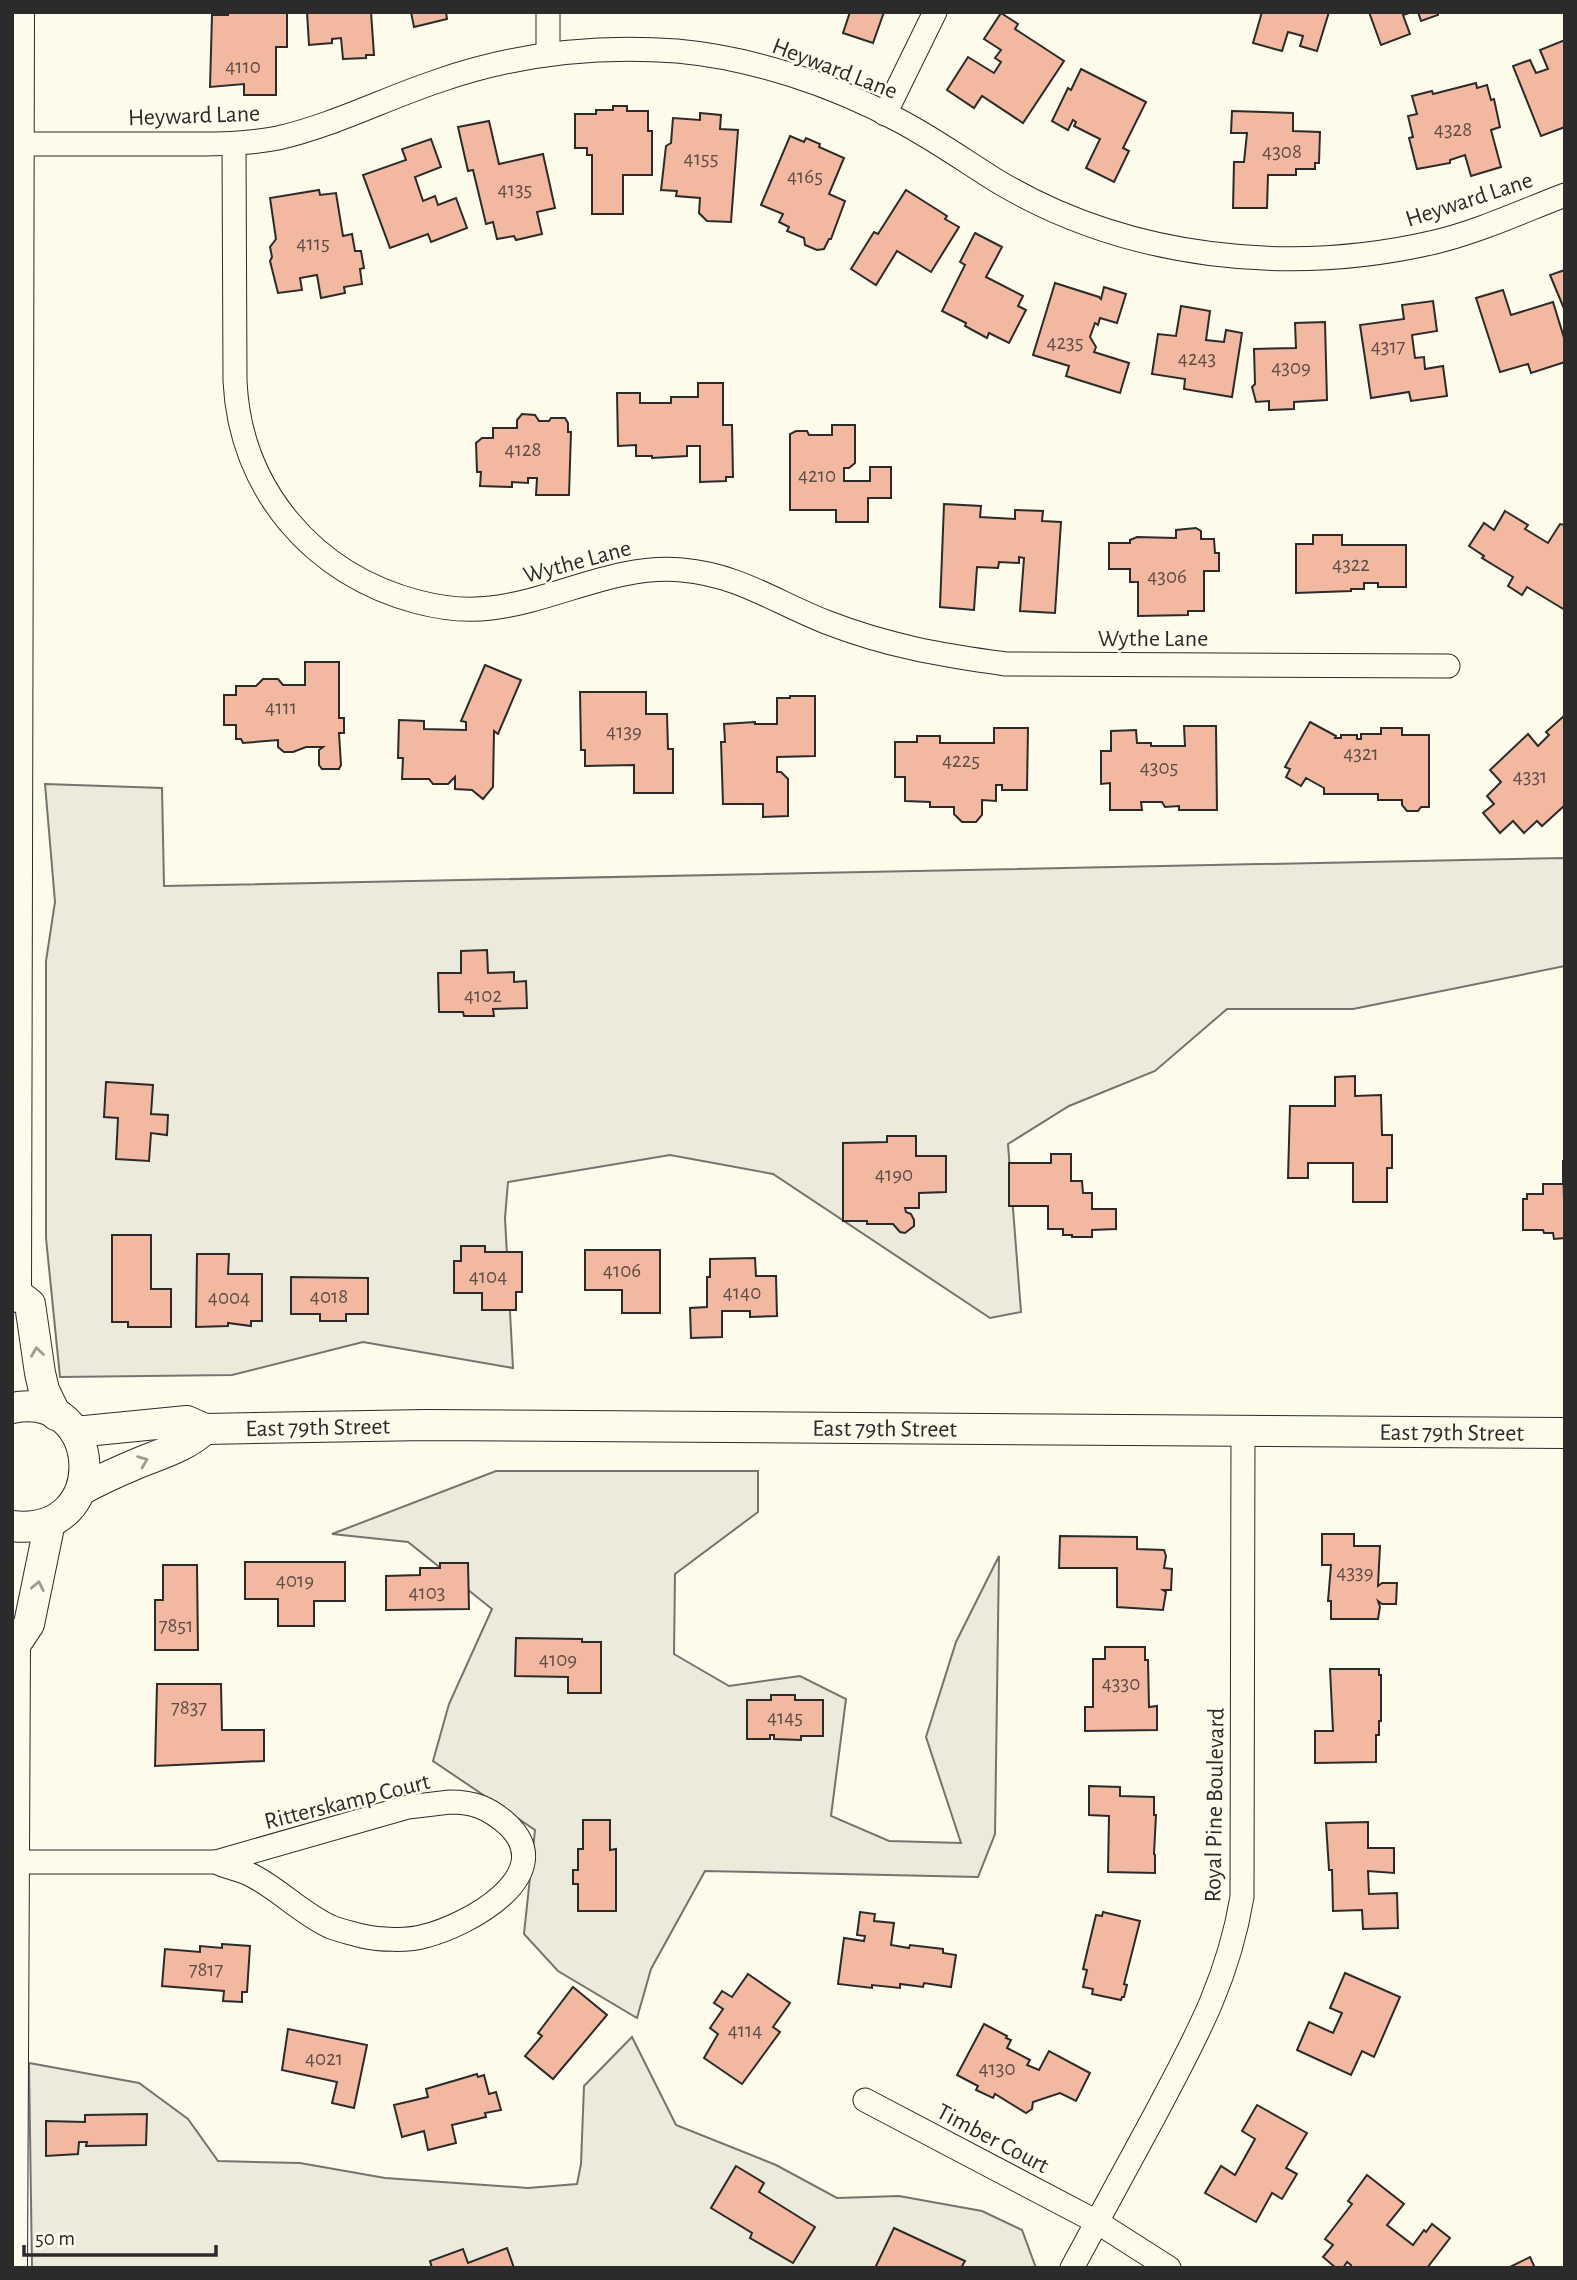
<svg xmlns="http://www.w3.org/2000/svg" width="1577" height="2280" font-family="'Alegreya Sans',sans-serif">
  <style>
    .green { fill: #ecebdb; stroke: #74746e; stroke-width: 2 }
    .building { fill: #f2b8a0; stroke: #2b2b2b; stroke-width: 2 }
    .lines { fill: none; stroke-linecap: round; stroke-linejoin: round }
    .minor-casing { stroke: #2b2b2b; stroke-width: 25 }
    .tertiary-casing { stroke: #2b2b2b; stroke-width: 32 }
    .minor { stroke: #fdfbea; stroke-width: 23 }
    .tertiary { stroke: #fdfbea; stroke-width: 30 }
    .oneway { stroke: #9e9d94 }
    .labels { text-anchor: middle; stroke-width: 5; stroke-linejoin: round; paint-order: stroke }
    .number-label { font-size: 21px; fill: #5d4e48 }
    .street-label { font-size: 24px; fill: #2b2b2b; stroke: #fdfbea }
  </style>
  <rect width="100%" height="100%" fill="#fdfbea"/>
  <!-- green -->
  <g class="green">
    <polygon points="45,784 162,788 164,886 1565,858 1565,966 1353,1009 1227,1009 1155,1071 1069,1106 1008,1144 1021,1312 990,1318 773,1174 670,1155 508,1182 505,1218 513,1368 363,1342 232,1375 60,1377 46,1238 46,961 55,902"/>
    <polygon points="496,1471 758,1471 758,1512 675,1574 674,1654 729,1686 800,1676 846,1699 831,1816 889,1841 961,1843 926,1737 956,1642 999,1556 995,1834 978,1877 705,1871 651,1969 637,2018 558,1971 524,1934 535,1830 433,1761 449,1704 492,1609 408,1542 332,1534"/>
    <polygon points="632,2037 676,2125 776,2165 837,2198 899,2196 982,2211 1022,2230 1036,2268 32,2268 29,2063 139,2083 188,2119 218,2161 300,2163 385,2178 528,2188 577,2184 581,2164 584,2086"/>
  </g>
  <!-- building -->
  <g class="building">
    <polygon points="228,12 287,12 287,47 276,47 276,95 244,95 244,84 210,87 212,15 228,15"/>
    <polygon points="307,12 371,12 374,55 366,55 366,58 343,59 341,38 332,39 332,43 309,45"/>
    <polygon points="411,12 446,12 447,19 414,27"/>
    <polygon points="850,12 884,12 873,43 843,33"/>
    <polygon points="1262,12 1329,12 1317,51 1300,46 1303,36 1288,32 1282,51 1253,43"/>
    <polygon points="1369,12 1412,12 1403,15 1410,34 1381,45"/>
    <polygon points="1418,12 1437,12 1438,15 1421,21"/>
    <polygon points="1001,13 1018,24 1015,29 1064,61 1023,123 982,96 974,108 947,90 968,57 994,73 1001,62 995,58 1001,50 984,39"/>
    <polygon points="1565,40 1565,127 1541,136 1513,66 1530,60 1536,73 1548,69 1540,50"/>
    <polygon points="1081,69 1146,102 1123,148 1129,151 1114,182 1086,168 1100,139 1074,126 1076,122 1073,120 1068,130 1052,121 1068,88 1071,90"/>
    <polygon points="1476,83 1477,88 1487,85 1491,100 1494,99 1500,127 1491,130 1501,167 1471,176 1465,155 1450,160 1450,163 1417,169 1409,138 1413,137 1408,116 1417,114 1412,96 1432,91 1433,94"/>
    <polygon points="613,106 627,106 627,111 648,111 648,131 652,131 652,175 623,175 623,214 592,214 592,155 587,155 587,148 575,148 575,114 596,114 596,110 613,110"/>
    <polygon points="1232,111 1293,113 1293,131 1320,132 1319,163 1315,163 1315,169 1296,169 1296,175 1268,175 1267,208 1233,208 1234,162 1244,162 1247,133 1231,133"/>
    <polygon points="700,113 721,115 720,129 738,130 731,222 707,221 699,213 700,198 676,196 677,191 661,190 666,146 671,143 673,118 700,120"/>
    <polygon points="489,121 499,164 543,154 555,208 537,212 542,234 516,240 514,236 497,239 493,222 486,224 473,170 468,171 458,127"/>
    <polygon points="790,136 804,142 806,138 820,144 819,147 844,158 829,194 845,201 831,239 829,239 824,249 817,250 805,245 804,238 787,231 789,227 779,222 783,214 761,205"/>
    <polygon points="431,139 441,167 415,177 423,201 435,196 438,205 456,198 467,228 431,242 428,234 390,248 363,175 406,160 402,149"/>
    <polygon points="319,190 320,195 336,193 343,236 352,234 355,251 361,251 364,268 360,269 362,284 344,287 345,293 321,298 317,275 300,278 302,290 278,293 270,261 272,257 270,247 276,239 270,198"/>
    <polygon points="906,190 947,216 945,219 959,227 931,272 897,251 876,285 851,269 874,232 878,234"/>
    <polygon points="975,233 1002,247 986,277 1023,296 1018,306 1026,310 1009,343 989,333 987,338 965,326 966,323 942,311 965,265 960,262"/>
    <polygon points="1565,270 1565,311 1550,275"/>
    <polygon points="1055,283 1099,297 1101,299 1104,287 1126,294 1117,323 1100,318 1098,325 1095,323 1090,337 1096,347 1094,352 1129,363 1120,393 1066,376 1069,366 1033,355"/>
    <polygon points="1503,290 1511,315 1553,302 1565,341 1565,362 1531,373 1528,364 1500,372 1476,298"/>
    <polygon points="1433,301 1437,331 1412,335 1415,358 1424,357 1425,369 1443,366 1447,396 1411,401 1409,392 1371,398 1360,325 1404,319 1402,305"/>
    <polygon points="1181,306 1210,311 1206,340 1224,342 1226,330 1242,333 1232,397 1184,389 1185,379 1152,374 1158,334 1176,336"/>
    <polygon points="1325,322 1327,400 1294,402 1294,409 1269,410 1269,401 1256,402 1252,387 1255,384 1254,349 1296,348 1295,323"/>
    <polygon points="698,383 723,383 723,425 732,425 733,477 726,477 726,481 700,482 700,446 687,446 687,456 652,458 652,456 636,456 636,445 618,446 617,393 640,393 640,403 671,403 671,397 698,397"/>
    <polygon points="522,414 535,415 539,421 549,421 551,418 565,418 568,423 568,432 571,432 569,495 536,495 537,478 528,478 528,483 512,482 512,487 480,486 481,472 477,472 476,443 482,438 493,438 493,428 517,428 517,420"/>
    <polygon points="832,425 855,425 855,463 849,468 844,468 844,481 870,481 870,467 891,467 891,498 868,498 868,522 836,522 836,510 790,510 790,434 796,431 807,431 809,435 832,435"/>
    <polygon points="944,504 981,506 980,517 1015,519 1015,510 1043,511 1042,521 1061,522 1055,613 1020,611 1024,558 1019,557 1019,563 999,562 998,568 977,567 974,610 940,607"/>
    <polygon points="1505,511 1528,525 1525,529 1548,543 1560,524 1565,525 1565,610 1527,587 1522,595 1508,586 1513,577 1482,558 1484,556 1469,546 1484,523 1494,530"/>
    <polygon points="1196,528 1201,531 1201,539 1214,539 1215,553 1219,553 1219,571 1204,571 1204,611 1188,611 1188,615 1138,616 1138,582 1130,582 1130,569 1109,569 1109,543 1130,543 1130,540 1137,537 1176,538 1176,530"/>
    <polygon points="1313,535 1342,535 1342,545 1406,545 1406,587 1378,587 1378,583 1364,583 1364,589 1351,589 1351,591 1296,593 1296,544 1313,544"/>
    <polygon points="305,662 339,662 339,718 344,718 344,733 339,733 341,765 339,769 322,769 319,765 319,750 323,747 306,747 293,752 284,752 278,747 278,740 243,743 241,739 236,739 236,725 224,725 224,695 236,695 236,686 256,686 263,679 278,679 283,685 305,685"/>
    <polygon points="485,665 521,680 498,734 494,731 493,787 483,799 472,790 455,789 455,777 448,784 433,784 429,779 402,779 403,758 398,758 399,720 424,721 424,729 466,730 466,722 461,721"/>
    <polygon points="580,692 646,692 646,714 667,714 668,749 673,749 673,793 634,793 634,765 585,766 585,750 581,750"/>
    <polygon points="790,696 815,696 815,756 777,757 777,772 781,772 788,779 788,816 763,817 763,804 723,804 721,742 725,742 724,724 755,722 755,724 777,724 777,698 790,698"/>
    <polygon points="1565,715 1565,805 1542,826 1537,821 1524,833 1513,821 1500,833 1483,813 1494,804 1487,796 1501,782 1490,770 1528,734 1538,746 1549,735 1546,732"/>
    <polygon points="1310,722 1336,736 1335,738 1341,738 1341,735 1357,735 1357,739 1361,739 1361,734 1381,734 1381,728 1402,728 1402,735 1429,735 1429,807 1421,807 1418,811 1407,811 1402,805 1402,800 1378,800 1378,794 1324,794 1324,788 1306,778 1301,786 1286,777 1290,769 1285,767"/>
    <polygon points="1184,726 1216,726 1217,810 1179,810 1179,806 1165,807 1162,802 1141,802 1142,810 1110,810 1110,783 1101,784 1101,751 1111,751 1111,731 1136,730 1137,743 1151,743 1151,746 1185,746"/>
    <polygon points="994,728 1028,728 1027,790 1002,790 1002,785 996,785 996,801 982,800 982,815 976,822 962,822 954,814 954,807 930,807 930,802 905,801 905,777 895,777 895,742 917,742 917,736 940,736 940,743 994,743"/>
    <polygon points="487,950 488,973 514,972 514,982 526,981 527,1008 493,1009 494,1016 464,1016 463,1012 439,1012 438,973 461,973 461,951"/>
    <polygon points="1355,1076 1355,1096 1381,1095 1382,1135 1392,1135 1392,1168 1387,1168 1387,1202 1353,1202 1353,1163 1308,1163 1308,1178 1288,1178 1290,1106 1335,1106 1335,1077"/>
    <polygon points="106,1082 153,1085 151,1114 168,1115 167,1135 151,1133 149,1161 116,1159 118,1118 104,1117"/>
    <polygon points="887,1136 916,1136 916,1156 946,1156 946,1192 919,1193 919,1208 905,1208 906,1212 911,1214 914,1220 914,1226 905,1233 900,1232 893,1224 867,1224 867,1221 843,1221 843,1143 887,1142"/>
    <polygon points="1051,1154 1071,1154 1071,1181 1082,1181 1083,1193 1092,1193 1092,1209 1116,1209 1116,1229 1092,1230 1092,1237 1072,1237 1072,1235 1063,1235 1063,1229 1048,1229 1048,1206 1009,1206 1009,1163 1051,1163"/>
    <polygon points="1563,1160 1565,1238 1554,1239 1553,1233 1544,1233 1543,1230 1523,1230 1523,1199 1527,1199 1527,1194 1543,1194 1543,1184 1563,1184"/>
    <polygon points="112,1235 151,1235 151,1289 171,1289 171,1327 128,1327 128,1322 112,1322"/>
    <polygon points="461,1246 485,1246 485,1252 522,1252 522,1292 516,1292 516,1310 482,1310 482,1293 454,1293 454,1261 461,1261"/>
    <polygon points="585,1250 660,1250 660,1313 622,1313 622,1290 585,1290"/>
    <polygon points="197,1254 229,1254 228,1274 262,1274 262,1321 251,1321 251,1326 228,1323 228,1326 196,1327"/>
    <polygon points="755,1258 756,1276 776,1276 777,1316 750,1317 750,1311 722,1311 722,1337 691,1338 690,1308 707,1307 707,1277 710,1277 710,1259"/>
    <polygon points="291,1277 368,1278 368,1314 346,1314 346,1321 320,1321 320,1314 291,1314"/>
    <polygon points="1322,1534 1354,1534 1354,1546 1380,1546 1378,1586 1382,1583 1397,1583 1396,1604 1382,1604 1378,1601 1380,1607 1378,1619 1331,1619 1331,1601 1328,1601 1331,1565 1322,1565"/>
    <polygon points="1060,1536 1137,1537 1137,1549 1164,1550 1166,1556 1164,1568 1172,1569 1171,1590 1163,1590 1166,1592 1163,1610 1117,1607 1117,1568 1059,1568"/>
    <polygon points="245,1562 345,1562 345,1601 314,1601 314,1626 278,1626 278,1599 245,1599"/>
    <polygon points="440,1563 468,1563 469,1609 386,1610 386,1576 420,1575 420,1568 440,1568"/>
    <polygon points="163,1565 197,1565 198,1650 155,1650 155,1600 163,1600"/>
    <polygon points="516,1638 582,1639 582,1642 601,1642 601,1693 568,1693 568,1677 515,1676"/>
    <polygon points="1105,1647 1145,1647 1145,1660 1148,1660 1149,1707 1157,1706 1157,1730 1085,1731 1085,1707 1093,1707 1093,1659 1105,1659"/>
    <polygon points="1330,1669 1379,1669 1379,1675 1381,1675 1381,1721 1379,1721 1379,1735 1376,1735 1376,1762 1315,1763 1315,1731 1333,1731"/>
    <polygon points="157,1684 221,1684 222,1730 264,1730 264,1761 155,1766"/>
    <polygon points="771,1695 795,1695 795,1700 823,1700 823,1736 801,1736 801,1740 774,1739 774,1735 770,1735 770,1739 747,1739 747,1700 771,1700"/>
    <polygon points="1089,1786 1120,1787 1120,1796 1154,1797 1154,1815 1156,1815 1154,1854 1155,1855 1155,1873 1108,1872 1109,1816 1089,1815"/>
    <polygon points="583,1820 610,1820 610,1850 616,1849 616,1911 578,1911 578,1884 573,1884 573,1870 578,1870 578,1849 583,1849"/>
    <polygon points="1368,1822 1368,1848 1394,1848 1394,1873 1368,1871 1369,1894 1397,1893 1398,1928 1363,1929 1362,1910 1333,1911 1332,1870 1329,1870 1326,1823"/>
    <polygon points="860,1912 875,1914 874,1921 894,1923 891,1945 909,1948 910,1945 943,1949 943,1953 956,1955 951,1987 924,1983 923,1987 900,1984 900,1988 872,1985 872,1988 838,1984 844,1938 864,1941 865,1936 857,1935"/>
    <polygon points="1103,1912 1140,1921 1124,1984 1127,1985 1124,1997 1122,1997 1121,2000 1092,1994 1093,1989 1083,1987 1087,1970 1083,1969 1096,1915 1102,1916"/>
    <polygon points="222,1944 250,1946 247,1992 242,1992 242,2002 223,2001 224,1991 162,1986 165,1949 200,1952 200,1946 222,1948"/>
    <polygon points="1345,1973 1400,1997 1374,2057 1362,2051 1351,2075 1297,2050 1309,2022 1333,2033 1342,2013 1330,2008"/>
    <polygon points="748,1974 790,2003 773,2027 780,2032 742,2084 704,2058 718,2034 710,2028 723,2009 714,2003 722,1991 732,1997"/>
    <polygon points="573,1987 607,2015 553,2079 525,2056 542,2036 538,2033"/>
    <polygon points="984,2024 1007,2036 1006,2038 1011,2040 1007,2048 1030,2060 1027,2065 1039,2070 1049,2051 1090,2073 1076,2101 1060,2093 1033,2102 1032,2109 1026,2113 995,2094 993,2098 976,2090 978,2086 957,2075"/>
    <polygon points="288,2029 367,2045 354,2108 332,2103 337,2082 282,2070"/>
    <polygon points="477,2074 478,2077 484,2075 489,2094 496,2092 501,2110 485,2113 486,2117 452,2125 456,2143 428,2150 424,2131 402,2137 394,2105 428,2097 426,2089"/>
    <polygon points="1257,2105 1307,2133 1286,2168 1297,2174 1282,2199 1272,2193 1256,2222 1205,2193 1221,2166 1235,2175 1255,2139 1242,2131"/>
    <polygon points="147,2114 146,2145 86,2146 87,2142 79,2142 78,2154 46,2156 46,2121 85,2122 85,2115"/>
    <polygon points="736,2166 764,2183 759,2192 815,2227 793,2263 750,2238 752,2233 711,2208"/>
    <polygon points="1367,2175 1404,2204 1387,2225 1413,2245 1424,2230 1426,2232 1432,2224 1450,2238 1427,2268 1350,2268 1351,2265 1347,2262 1343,2268 1336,2268 1323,2257 1333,2245 1325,2239 1352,2204 1348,2201"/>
    <polygon points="894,2228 965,2261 961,2268 875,2268"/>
    <polygon points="507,2248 514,2268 432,2268 430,2261 463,2249 468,2263"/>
    <polygon points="1530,2257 1535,2268 1508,2268"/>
  </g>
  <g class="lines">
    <defs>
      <g id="minor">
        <polyline points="548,12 548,54"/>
        <polyline points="885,114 935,12"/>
        <path d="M19 144C70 144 122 144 173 144 208 144 243 145 278 138 334 125 384 99 438 81 515 54 596 45 677 51 753 58 834 85 900 121 934 139 965 161 997 181 1127 259 1289 276 1435 242 1480 231 1523 211 1565 195"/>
        <path d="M234 144 235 381C240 490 314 575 418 602 441 608 467 611 491 608 557 600 615 564 682 570 739 575 775 602 826 622 888 646 940 655 1006 664L1448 666"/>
        <path d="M450 1802C474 1802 489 1808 507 1824 562 1875 466 1926 425 1936 409 1941 379 1940 362 1936 352 1933 341 1931 331 1927 302 1914 279 1889 251 1875 240 1869 227 1868 216 1862L408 1807Z"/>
        <polyline points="15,1862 216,1862"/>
        <polyline points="865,2100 1097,2222 1169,2268"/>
        <path d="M1072 2268C1100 2216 1128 2165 1156 2113 1195 2039 1228 1981 1242 1897L1243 1431"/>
      </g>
      <g id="tertiary">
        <polyline points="16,1293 30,1304 40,1373 44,1390 56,1415"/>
        <polyline points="12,1297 16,1293 19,12"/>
        <path d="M12 1408C104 1389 113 1538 12 1526"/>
        <path id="s1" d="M75 1432 187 1421 205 1429 426 1425 1565 1433"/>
        <path d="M81 1490C99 1480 117 1472 136 1464 160 1454 186 1447 205 1429"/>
        <polyline points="12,1640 15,1645 12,2268"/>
        <polyline points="15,1645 29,1624 50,1522"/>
      </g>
    </defs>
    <!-- minor casing -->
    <use href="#minor" class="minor-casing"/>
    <!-- tertiary casing -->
    <use href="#tertiary" class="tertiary-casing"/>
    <!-- minor -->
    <use href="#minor" class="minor"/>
    <!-- tertiary -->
    <use href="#tertiary" class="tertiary"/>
  </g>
  <!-- one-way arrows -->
  <defs><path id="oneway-chevron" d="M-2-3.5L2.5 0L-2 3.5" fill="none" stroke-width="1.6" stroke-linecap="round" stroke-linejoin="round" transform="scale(1.75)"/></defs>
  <g class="oneway">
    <use href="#oneway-chevron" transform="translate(37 1352) rotate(-98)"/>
    <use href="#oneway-chevron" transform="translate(143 1461) rotate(-22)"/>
    <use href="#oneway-chevron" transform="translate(38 1586) rotate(-78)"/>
  </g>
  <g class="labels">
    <!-- number labels -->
    <g class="number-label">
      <text x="243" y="73">4110</text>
      <text x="1453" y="136">4328</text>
      <text x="1282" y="158">4308</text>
      <text x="701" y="165">4155</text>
      <text x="805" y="183">4165</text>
      <text x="515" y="196">4135</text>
      <text x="313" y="250">4115</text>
      <text x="1065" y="349">4235</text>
      <text x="1388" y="353">4317</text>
      <text x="1197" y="365">4243</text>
      <text x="1291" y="374">4309</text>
      <text x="523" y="456">4128</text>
      <text x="817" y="482">4210</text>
      <text x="1351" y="571">4322</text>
      <text x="1167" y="583">4306</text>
      <text x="281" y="714">4111</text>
      <text x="624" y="738">4139</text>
      <text x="1361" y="760">4321</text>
      <text x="961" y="767">4225</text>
      <text x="1159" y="774">4305</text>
      <text x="1530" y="783">4331</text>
      <text x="483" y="1002">4102</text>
      <text x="894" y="1181">4190</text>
      <text x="622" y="1277">4106</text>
      <text x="488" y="1283">4104</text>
      <text x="742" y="1299">4140</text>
      <text x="329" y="1303">4018</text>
      <text x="229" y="1304">4004</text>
      <text x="1355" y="1579">4339</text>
      <text x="295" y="1587">4019</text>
      <text x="427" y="1599">4103</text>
      <text x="176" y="1632">7851</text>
      <text x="558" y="1666">4109</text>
      <text x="1121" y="1690">4330</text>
      <text x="189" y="1714">7837</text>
      <text x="785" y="1724">4145</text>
      <text x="206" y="1976">7817</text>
      <text x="745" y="2037">4114</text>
      <text x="324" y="2065">4021</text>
      <text x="997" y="2075">4130</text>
    </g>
    <!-- street labels -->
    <g class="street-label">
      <text transform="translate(835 68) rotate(21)" y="8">Heyward Lane</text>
      <text transform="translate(194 115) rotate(-2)" y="8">Heyward Lane</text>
      <text transform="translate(1469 199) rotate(-18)" y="8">Heyward Lane</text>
      <text transform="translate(577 561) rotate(-15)" y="8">Wythe Lane</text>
      <text x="1153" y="646">Wythe Lane</text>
      <text dy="8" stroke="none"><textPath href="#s1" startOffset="245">East 79th Street</textPath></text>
      <text dy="8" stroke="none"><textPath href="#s1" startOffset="812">East 79th Street</textPath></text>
      <text dy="8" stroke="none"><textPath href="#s1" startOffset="1379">East 79th Street</textPath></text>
      <text transform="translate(347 1801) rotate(-14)" y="8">Ritterskamp Court</text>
      <text transform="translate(1214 1805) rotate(-89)" y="8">Royal Pine Boulevard</text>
      <text transform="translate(993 2138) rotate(28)" y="8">Timber Court</text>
    </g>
  </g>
  <!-- border -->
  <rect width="1577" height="2280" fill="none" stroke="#2b2b2b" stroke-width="28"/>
  <!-- scale -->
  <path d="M24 2245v10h192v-10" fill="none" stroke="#2b2b2b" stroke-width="3.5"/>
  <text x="35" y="2245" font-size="21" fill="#2b2b2b" stroke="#fdfbea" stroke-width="5" paint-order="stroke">50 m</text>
</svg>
